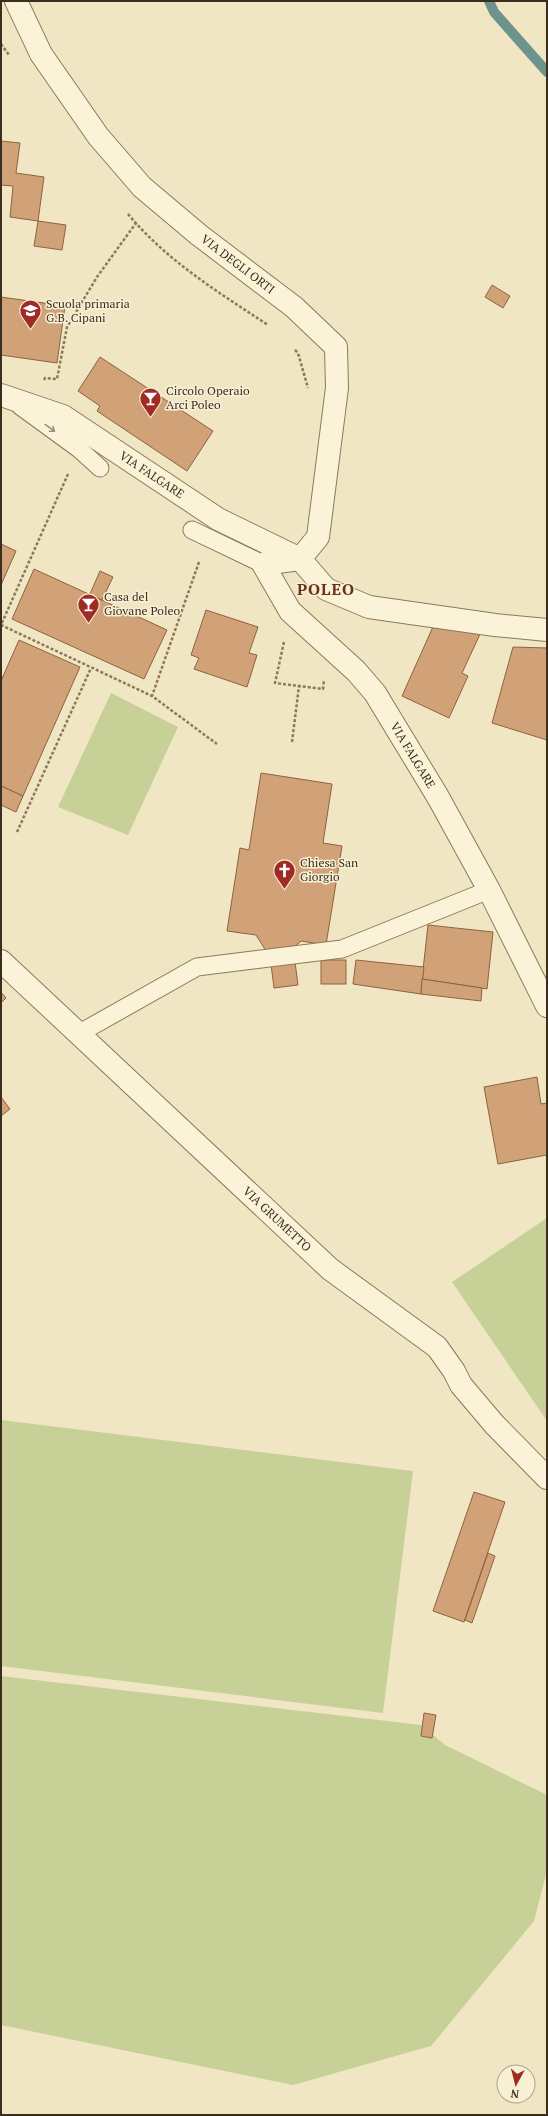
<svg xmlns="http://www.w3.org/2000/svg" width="548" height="2116" font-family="'PT Serif',serif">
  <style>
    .green { fill: #c6d097 }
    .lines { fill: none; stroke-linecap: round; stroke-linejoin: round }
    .stream { stroke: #6c938c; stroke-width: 10 }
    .building { fill: #d1a278; stroke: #8e623d }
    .service-casing { stroke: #8d7859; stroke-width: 19 }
    .minor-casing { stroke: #8d7859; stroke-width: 24 }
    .tertiary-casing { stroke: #8d7859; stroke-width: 24 }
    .path { stroke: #8d7859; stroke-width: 2.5; stroke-dasharray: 3 2; stroke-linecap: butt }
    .service { stroke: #fbf3d8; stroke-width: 17 }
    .minor { stroke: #fbf3d8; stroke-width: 22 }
    .tertiary { stroke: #fbf3d8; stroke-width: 22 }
    .oneway { stroke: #9c907b }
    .labels { text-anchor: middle; stroke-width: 3; stroke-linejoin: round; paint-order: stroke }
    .street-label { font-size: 12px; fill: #3c2e1e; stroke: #f8f0d5 }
    .poi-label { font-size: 12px; fill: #3c2e1e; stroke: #f8f0d5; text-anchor: start }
    .district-label { font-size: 16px; font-weight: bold; letter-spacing: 1px; fill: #6c301b; stroke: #f8f0d5 }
  </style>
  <rect width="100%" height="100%" fill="#f1e6c4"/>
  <!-- green -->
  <g class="green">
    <polygon points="111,693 178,727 128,835 58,807"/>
    <polygon points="547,1218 547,1421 452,1282"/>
    <polygon points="1,1420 413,1471 383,1713 1,1666"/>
    <polygon points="1,1676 421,1725 445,1745 547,1795 547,1871 534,1921 431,2046 293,2085 1,2025"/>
  </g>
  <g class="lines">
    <!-- stream -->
    <polyline class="stream" points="489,1 494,12 547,72"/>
  </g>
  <!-- building -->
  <g class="building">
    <polygon points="1,141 20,143 16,173 44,177 38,221 10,217 13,186 1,185"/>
    <polygon points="38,221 66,225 62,250 34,246"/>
    <polygon points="492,285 510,296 503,308 485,297"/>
    <polygon points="1,297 65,306 57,363 1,355"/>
    <polygon points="100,357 213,431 187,471 97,411 100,406 78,391"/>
    <polygon points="1,544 16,551 1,585"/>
    <polygon points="34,569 167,630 144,679 12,619"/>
    <polygon points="100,571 113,577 102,600 90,594"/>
    <polygon points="206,610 258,627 249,653 257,655 247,687 194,669 199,658 191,655"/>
    <polygon points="436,620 481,632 462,673 468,676 449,718 402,696"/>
    <polygon points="19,640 80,667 23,796 1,786 1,681"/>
    <polygon points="513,647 547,648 547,740 492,723"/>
    <polygon points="261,773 332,784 323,843 342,846 326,945 301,941 287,954 266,951 256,935 227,931 240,848 249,850"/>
    <polygon points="1,786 23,796 16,812 1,805"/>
    <polygon points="428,925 493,932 487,989 422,979"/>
    <rect x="321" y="960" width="25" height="24"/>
    <polygon points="356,960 424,967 421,994 353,984"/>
    <polygon points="295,962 298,985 274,988 271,964"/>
    <polygon points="422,979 482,988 481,1001 421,994"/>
    <polygon points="1,992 6,998 1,1003"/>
    <polygon points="537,1077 541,1104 547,1103 547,1155 498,1164 484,1087"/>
    <polygon points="1,1097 10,1109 1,1116"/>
    <polygon points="474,1492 505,1502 464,1622 433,1611"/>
    <polygon points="488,1553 495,1556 472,1623 465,1620"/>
    <polygon points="424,1713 436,1715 432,1738 421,1736"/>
  </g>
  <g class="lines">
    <defs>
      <g id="service">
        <polyline points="20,406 79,449 100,468"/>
        <polyline points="192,530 263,564"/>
        <polyline points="78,1034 197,967 342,949 489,890"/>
      </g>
      <g id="minor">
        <path id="s1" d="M16 1 41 54 98 136 142 187 199 235 294 307 336 347 337 388 318 537 300 559 263 564 290 611 356 671 375 693 438 797 489 890 547 1006"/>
        <path id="s2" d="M1 961 330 1269 437 1347 454 1371 461 1385 494 1424 547 1478"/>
      </g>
      <g id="tertiary">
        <path id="s3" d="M1 395 63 416 218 519 300 559 326 589 369 607 495 625 547 630"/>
      </g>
    </defs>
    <!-- service casing -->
    <use href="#service" class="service-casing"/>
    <!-- minor casing -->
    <use href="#minor" class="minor-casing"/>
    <!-- tertiary casing -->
    <use href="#tertiary" class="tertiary-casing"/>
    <!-- path -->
    <g class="path">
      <polyline points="1,44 9,55"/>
      <path d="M128 214C167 261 218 292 268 325"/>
      <polyline points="295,350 298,353 308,388"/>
      <polyline points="44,380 45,378 57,379 67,327 97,277 136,223"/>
      <polyline points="68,474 1,625 152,696"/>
      <polyline points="199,562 152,696 217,744"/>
      <polyline points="284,642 275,683 323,689 324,680"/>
      <polyline points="292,742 299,686"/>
      <polyline points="17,832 91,668"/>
    </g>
    <!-- service -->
    <use href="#service" class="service"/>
    <!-- minor -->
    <use href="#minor" class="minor"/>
    <!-- tertiary -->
    <use href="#tertiary" class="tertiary"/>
  </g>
  <!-- one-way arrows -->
  <defs><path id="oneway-shaft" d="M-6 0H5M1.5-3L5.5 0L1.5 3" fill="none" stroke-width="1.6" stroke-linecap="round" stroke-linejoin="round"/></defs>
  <use class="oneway" href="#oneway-shaft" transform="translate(50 428) rotate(36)"/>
  <!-- icons -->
  <defs>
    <symbol id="school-pin" viewBox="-11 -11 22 30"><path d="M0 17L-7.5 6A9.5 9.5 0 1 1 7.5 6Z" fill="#a02b25" stroke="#f8f0d5"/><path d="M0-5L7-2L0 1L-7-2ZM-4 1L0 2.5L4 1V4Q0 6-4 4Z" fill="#fff"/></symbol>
    <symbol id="bar-pin" viewBox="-11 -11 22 30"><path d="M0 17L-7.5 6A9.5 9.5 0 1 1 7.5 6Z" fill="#a02b25" stroke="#f8f0d5"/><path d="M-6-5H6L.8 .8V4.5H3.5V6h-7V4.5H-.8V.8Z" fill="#fff"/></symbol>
    <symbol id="church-pin" viewBox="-11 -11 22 30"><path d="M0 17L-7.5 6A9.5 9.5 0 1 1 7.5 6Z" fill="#a02b25" stroke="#f8f0d5"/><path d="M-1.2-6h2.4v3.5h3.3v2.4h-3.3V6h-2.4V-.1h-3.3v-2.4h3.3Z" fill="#fff"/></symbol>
  </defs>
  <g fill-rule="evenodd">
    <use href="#school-pin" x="18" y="298" width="25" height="34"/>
    <use href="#bar-pin" x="138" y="386" width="25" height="34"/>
    <use href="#bar-pin" x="76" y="592" width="25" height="34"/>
    <use href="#church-pin" x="272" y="858" width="25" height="34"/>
  </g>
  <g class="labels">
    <!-- street labels -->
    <g class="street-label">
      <text dy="4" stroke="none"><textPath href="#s1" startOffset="349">VIA DEGLI ORTI</textPath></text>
      <text dy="4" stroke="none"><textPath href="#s3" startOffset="172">VIA FALGARE</textPath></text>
      <text dy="4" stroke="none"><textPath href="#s1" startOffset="980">VIA FALGARE</textPath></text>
      <text dy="4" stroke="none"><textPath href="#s2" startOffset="378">VIA GRUMETTO</textPath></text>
    </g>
    <!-- poi labels -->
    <g class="poi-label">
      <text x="46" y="308">Scuola primaria<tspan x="46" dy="14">G.B. Cipani</tspan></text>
      <text x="166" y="395">Circolo Operaio<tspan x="166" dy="14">Arci Poleo</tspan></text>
      <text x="104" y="601">Casa del<tspan x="104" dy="14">Giovane Poleo</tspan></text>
      <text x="300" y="867">Chiesa San<tspan x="300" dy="14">Giorgio</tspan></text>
    </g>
    <!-- district labels -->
    <g class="district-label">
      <text x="326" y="595">POLEO</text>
    </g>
  </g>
  <!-- border -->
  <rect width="548" height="2116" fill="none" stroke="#3c2e1e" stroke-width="4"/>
  <!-- north arrow -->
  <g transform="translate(516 2084) rotate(187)"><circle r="19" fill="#f8f0d5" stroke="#ada28c"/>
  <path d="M0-3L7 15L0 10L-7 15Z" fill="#a02b25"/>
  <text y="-6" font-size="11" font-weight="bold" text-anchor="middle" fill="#3c2e1e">N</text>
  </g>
</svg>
